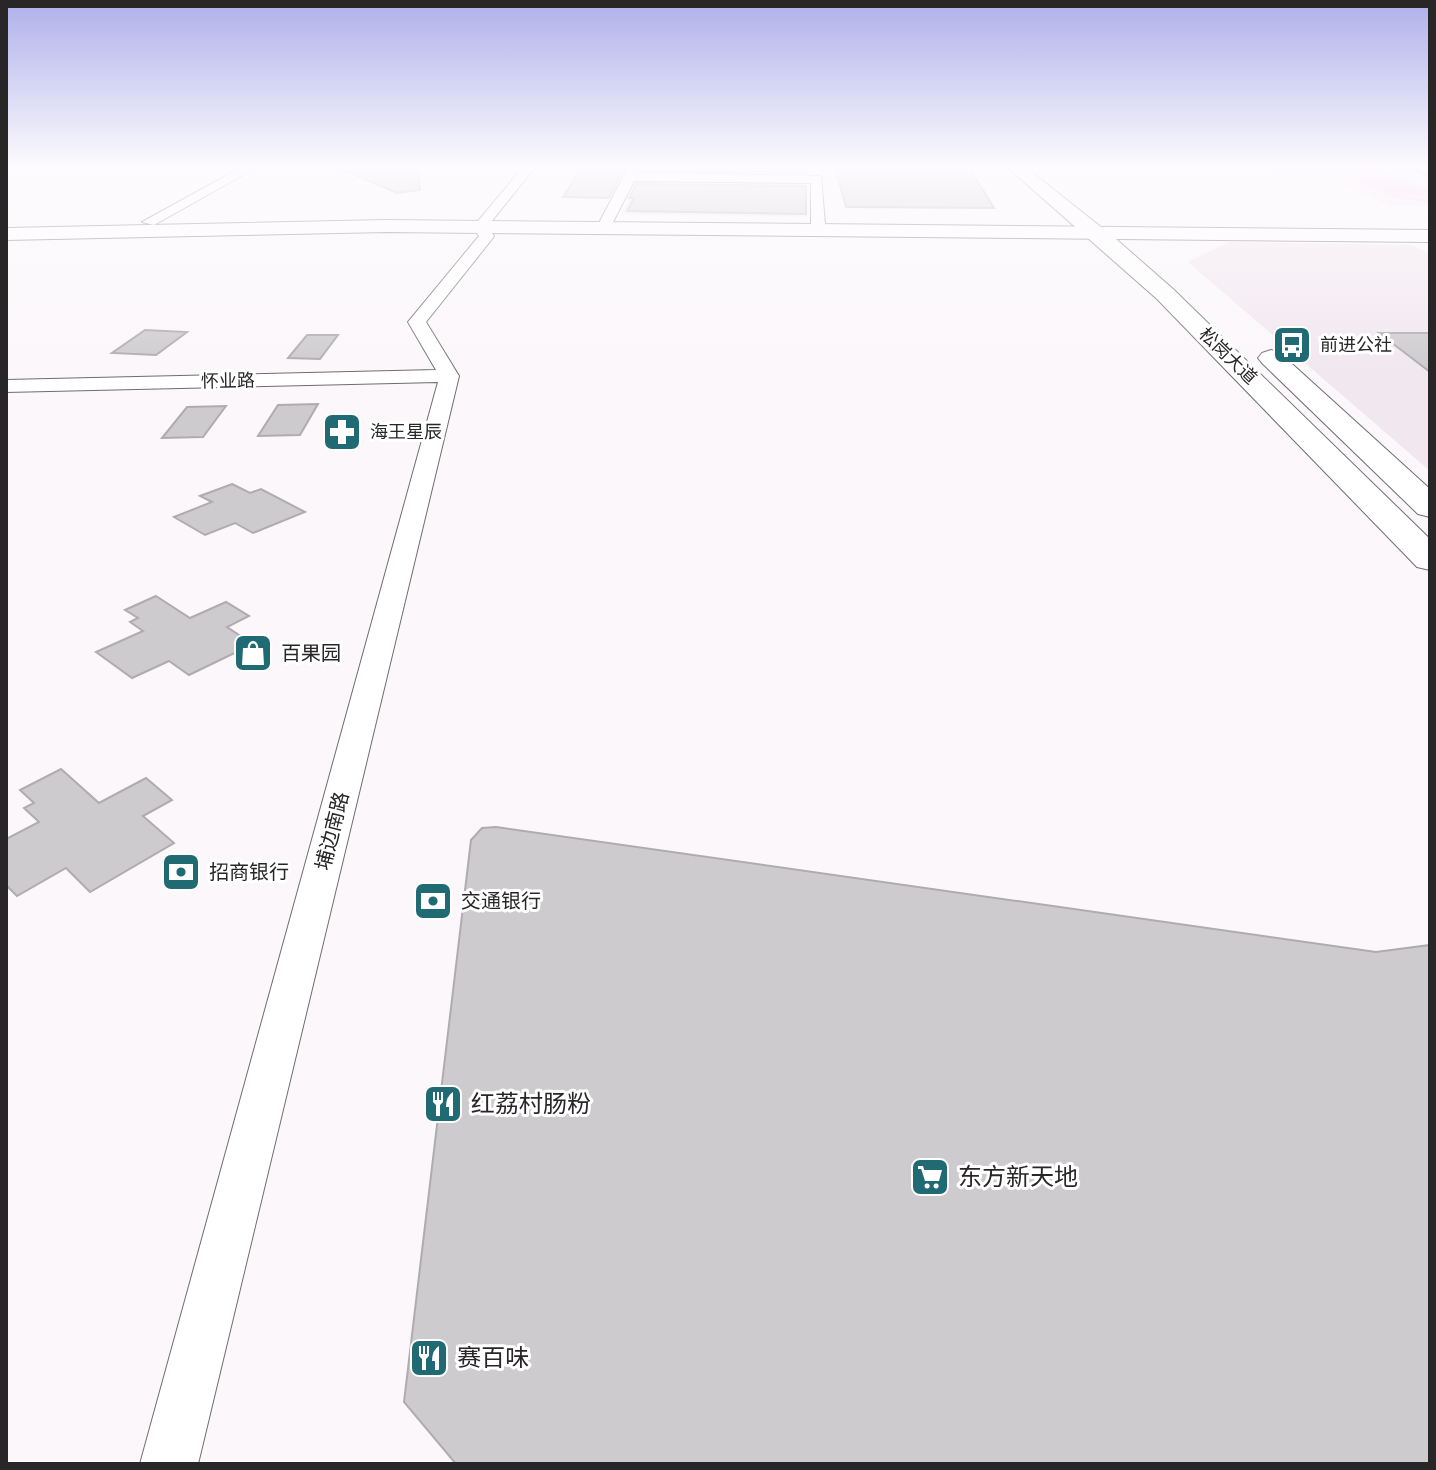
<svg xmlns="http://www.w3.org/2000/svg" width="1436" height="1470" font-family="'PT Sans Narrow','Noto Sans SC',sans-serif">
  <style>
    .built { fill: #f1e7ef }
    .green { fill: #f9c3f3 }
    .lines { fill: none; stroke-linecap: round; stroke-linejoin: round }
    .stream { stroke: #b982b4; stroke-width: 4 }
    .building { fill: #cecbce; stroke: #afacaf; stroke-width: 2 }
    .minor-casing { stroke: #706d70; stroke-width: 2 }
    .secondary-casing { stroke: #706d70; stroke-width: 2 }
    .primary-casing { stroke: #706d70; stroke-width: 2 }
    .minor { fill: #fff; fill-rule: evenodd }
    .secondary { fill: #fff; fill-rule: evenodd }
    .primary { fill: #fff; fill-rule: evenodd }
    .labels { text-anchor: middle; stroke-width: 6; stroke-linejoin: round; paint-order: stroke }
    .far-poi-label { font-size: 18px; fill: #282627; stroke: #fff; text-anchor: start }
    .far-street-label { font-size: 18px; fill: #282627; stroke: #fff }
    .poi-label { font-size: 20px; fill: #282627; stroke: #fff; text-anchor: start }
    .street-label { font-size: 20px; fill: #282627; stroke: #fff }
    .near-poi-label { font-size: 24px; fill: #282627; stroke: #fff; text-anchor: start }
  </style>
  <rect width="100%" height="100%" fill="#fbf7fa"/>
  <!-- built -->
  <g class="built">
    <polygon points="1261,166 1402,166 1430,176 1430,205 1391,207 1320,173 1279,174"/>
    <polygon points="639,179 806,182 807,217 622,214"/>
    <polygon points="1228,242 1412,245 1430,254 1430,471 1188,262"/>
  </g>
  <!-- green -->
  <polygon class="green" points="1324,166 1341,169 1372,166 1430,189 1430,195 1405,196 1430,200 1430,203 1394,197"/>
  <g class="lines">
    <!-- stream -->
    <polyline class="stream" points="1405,166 1430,175"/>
  </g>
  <!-- building -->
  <g class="building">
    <polygon points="334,166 418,166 420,190 397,193"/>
    <polygon points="583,166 610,166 625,167 609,198 563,197"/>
    <polygon points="737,166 806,166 806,173 642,170 644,167"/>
    <polygon points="835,167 969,167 994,208 846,207"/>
    <polygon points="636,184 806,186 806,214 627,211 634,198 629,198"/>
    <polygon points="145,330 187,332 156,355 112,353"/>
    <polygon points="1379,333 1430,333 1430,372"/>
    <polygon points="307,335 338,335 320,359 288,358"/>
    <polygon points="318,404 300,435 258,436 278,405"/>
    <polygon points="226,406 203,437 162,438 187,407"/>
    <polygon points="232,484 250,493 261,489 305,512 253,533 235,523 205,535 174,517 212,502 200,496"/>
    <polygon points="156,596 190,618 226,602 249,616 227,627 253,644 189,675 169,661 132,678 96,652 143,631 130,622 138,618 125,610"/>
    <polygon points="61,769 99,803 146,778 172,800 143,816 174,843 90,892 66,868 17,896 6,885 6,839 39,822 24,808 34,803 20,790"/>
    <polygon points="496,827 1376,952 1430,945 1430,1464 456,1464 404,1402 471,840 482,828"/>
  </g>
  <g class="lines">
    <defs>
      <g id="minor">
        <polygon points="244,166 259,166 154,225 142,222"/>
        <polygon points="524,166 536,166 487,227 494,236 492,239 426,322 459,376 198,1464 140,1464 438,382 6,392 6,380 436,370 408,322 479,236 473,227"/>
        <polygon points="629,166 641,166 637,173 821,176 825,224 818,228 811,224 811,183 634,181 612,224 602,224 600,221"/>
      </g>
      <g id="secondary">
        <polygon points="1006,166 1024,166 1116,239 1173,289 1430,539 1430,570 1417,567 1157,299"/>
        <polygon points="1271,350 1280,353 1430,489 1430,517 1418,514 1262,363 1258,358 1262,353"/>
      </g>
      <polygon id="primary" points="386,220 1430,230 1430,242 386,232 6,240 6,228"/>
    </defs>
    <!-- minor casing -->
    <use href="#minor" class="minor-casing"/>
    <!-- secondary casing -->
    <use href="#secondary" class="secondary-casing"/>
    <!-- primary casing -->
    <use href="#primary" class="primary-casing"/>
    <!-- minor -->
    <use href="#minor" class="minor"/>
    <!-- secondary -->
    <use href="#secondary" class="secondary"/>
    <!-- primary -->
    <use href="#primary" class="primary"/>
  </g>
  <!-- sky -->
  <linearGradient id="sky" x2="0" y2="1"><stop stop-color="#aeb0eb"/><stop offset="0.45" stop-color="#fdfbfd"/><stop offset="1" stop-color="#fdfbfd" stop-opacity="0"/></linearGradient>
  <rect width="1436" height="372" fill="url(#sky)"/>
  <!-- icons -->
  <defs>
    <symbol id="bus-square" viewBox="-11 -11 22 22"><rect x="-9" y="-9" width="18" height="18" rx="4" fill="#206b73" stroke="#fff"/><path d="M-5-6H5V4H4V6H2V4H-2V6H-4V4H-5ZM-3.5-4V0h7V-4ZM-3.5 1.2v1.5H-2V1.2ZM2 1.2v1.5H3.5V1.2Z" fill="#fff"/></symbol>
    <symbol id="pharmacy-square" viewBox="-11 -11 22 22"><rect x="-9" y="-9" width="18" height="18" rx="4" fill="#206b73" stroke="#fff"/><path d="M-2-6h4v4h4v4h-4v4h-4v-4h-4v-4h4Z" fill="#fff"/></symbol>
    <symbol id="shop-square" viewBox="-11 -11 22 22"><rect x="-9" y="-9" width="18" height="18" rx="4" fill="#206b73" stroke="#fff"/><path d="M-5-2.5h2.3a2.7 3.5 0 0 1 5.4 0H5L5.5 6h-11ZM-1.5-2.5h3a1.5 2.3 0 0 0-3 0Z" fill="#fff"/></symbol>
    <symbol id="bank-square" viewBox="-11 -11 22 22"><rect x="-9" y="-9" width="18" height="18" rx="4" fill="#206b73" stroke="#fff"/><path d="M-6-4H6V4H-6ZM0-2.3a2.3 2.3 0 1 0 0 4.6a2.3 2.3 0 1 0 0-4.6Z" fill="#fff"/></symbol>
    <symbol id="restaurant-square" viewBox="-11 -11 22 22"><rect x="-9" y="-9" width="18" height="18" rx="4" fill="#206b73" stroke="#fff"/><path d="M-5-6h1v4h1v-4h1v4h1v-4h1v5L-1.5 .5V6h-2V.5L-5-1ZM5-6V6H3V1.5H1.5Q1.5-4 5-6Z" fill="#fff"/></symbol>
    <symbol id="supermarket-square" viewBox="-11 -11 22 22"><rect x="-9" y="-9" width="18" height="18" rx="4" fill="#206b73" stroke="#fff"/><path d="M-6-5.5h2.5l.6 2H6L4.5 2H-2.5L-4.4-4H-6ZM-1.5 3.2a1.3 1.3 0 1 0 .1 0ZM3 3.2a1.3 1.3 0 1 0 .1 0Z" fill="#fff"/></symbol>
  </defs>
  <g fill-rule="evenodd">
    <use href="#bus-square" x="1270" y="323" width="44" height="44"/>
    <use href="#pharmacy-square" x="320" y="410" width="44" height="44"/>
    <use href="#shop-square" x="231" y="631" width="44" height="44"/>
    <use href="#bank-square" x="159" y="850" width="44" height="44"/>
    <use href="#bank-square" x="411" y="879" width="44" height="44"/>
    <use href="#restaurant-square" x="421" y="1082" width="44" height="44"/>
    <use href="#supermarket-square" x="908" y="1155" width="44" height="44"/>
    <use href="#restaurant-square" x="407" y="1336" width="44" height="44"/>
  </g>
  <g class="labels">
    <!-- far-poi labels -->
    <g class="far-poi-label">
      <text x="1320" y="351">前进公社</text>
      <text x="370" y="438">海王星辰</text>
    </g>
    <!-- far-street labels -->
    <g class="far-street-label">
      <text transform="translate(1228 356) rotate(44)" y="6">松岗大道</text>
      <text transform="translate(228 381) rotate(-1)" y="6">怀业路</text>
    </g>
    <!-- poi labels -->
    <g class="poi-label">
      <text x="281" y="660">百果园</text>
      <text x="209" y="879">招商银行</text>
      <text x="461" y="908">交通银行</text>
    </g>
    <!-- street labels -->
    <g class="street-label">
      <text transform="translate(332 831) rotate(-76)" y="7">埔边南路</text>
    </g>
    <!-- near-poi labels -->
    <g class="near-poi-label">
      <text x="471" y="1112">红荔村肠粉</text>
      <text x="958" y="1185">东方新天地</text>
      <text x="457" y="1366">赛百味</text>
    </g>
  </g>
  <!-- border -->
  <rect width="1436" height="1470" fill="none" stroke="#282627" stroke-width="16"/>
</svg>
